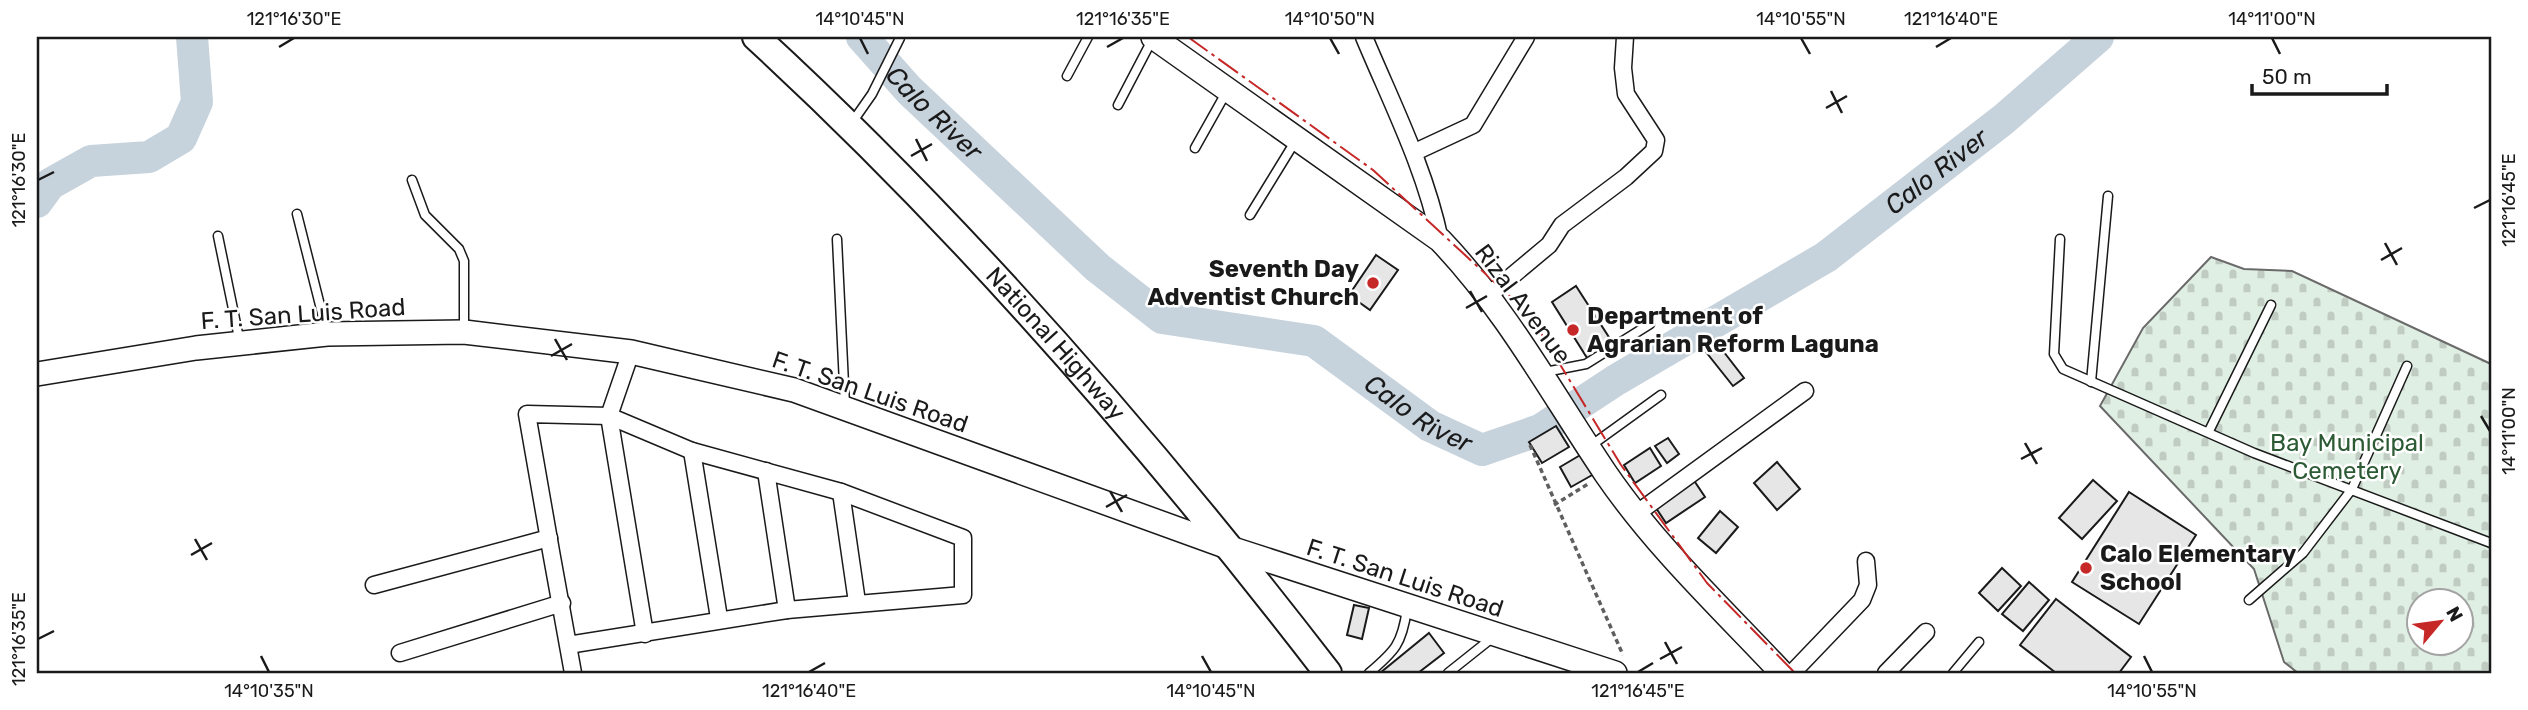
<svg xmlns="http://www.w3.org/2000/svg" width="2528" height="710" font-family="Rubik,sans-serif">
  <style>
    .cemetery { fill: url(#cemetery-stones); stroke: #6a6a6a; stroke-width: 2; fill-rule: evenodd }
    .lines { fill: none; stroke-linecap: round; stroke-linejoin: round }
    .river { stroke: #c6d2dc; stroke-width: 32 }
    .building { fill: #e6e6e6; stroke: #1a1a1a; stroke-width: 2 }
    .lane-casing { stroke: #1a1a1a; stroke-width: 11 }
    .street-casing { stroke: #1a1a1a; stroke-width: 19 }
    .secondary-casing { stroke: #1a1a1a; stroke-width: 26 }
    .primary-casing { stroke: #1a1a1a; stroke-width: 30 }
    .path { stroke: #5f5f5f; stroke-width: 3.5; stroke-dasharray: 5 3.5; stroke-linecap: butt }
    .lane { stroke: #fff; stroke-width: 8 }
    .street { stroke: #fff; stroke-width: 16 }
    .secondary { stroke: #fff; stroke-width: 23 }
    .primary { stroke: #fff; stroke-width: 26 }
    .power { stroke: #c62828; stroke-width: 2; stroke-dasharray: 24 5 3.5 5; stroke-linecap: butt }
    .ticks { fill: none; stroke: #1a1a1a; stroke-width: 2.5 }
    .poi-dot { fill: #c62828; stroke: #fff; stroke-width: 2.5 }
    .labels { text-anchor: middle; stroke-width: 5; stroke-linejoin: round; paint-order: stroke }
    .poi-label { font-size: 24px; font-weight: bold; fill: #1a1a1a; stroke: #fff; text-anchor: start }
    .street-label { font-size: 24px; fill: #1a1a1a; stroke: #fff }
    .park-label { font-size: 24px; fill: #2b5a34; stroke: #fff }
    .water-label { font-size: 26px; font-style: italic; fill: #1a1a1a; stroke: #fff }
    .neatline { fill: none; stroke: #1a1a1a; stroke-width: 2.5 }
    .ticks-label { font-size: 18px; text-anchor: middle; fill: #1a1a1a }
  </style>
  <defs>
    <pattern id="cemetery-stones" width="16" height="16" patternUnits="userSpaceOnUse" patternTransform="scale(1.75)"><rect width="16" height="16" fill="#e0efe3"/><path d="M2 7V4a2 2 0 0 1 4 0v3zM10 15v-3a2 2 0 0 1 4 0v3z" fill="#c0ccc2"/></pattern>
  </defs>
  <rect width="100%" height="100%" fill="#fff"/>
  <!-- cemetery -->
  <path class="cemetery" d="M2211 257 2244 269 2292 271 2491 364V673H2298L2284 662 2254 569 2100 406 2143 328ZM2420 602H2462V644H2420Z"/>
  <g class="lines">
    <!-- river -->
    <g class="river">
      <path id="s1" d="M862 37 909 90 1098 268 1162 318 1314 341 1430 426 1482 450 1540 430 1616 380 1826 257 2004 119 2098 37"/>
      <polyline points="37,202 50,184 91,161 149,157 181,138 197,102 192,37"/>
    </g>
  </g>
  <!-- building -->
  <g class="building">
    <polygon points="1376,255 1398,270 1370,310 1349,295"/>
    <polygon points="1576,286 1614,345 1589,361 1552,302"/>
    <polygon points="1713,338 1744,378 1733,386 1702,347"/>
    <polygon points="1556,426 1569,447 1542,463 1529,442"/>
    <polygon points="1668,438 1679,454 1667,463 1655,446"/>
    <polygon points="1650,448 1661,466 1635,483 1624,465"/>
    <polygon points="1582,454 1594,474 1571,487 1560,467"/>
    <polygon points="1777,462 1800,489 1777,510 1754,483"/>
    <polygon points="1693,479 1705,497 1666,523 1654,505"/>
    <polygon points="2093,480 2117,501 2082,539 2059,518"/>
    <polygon points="2129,492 2196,535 2139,624 2072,582"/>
    <polygon points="1720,511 1738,527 1716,553 1698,538"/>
    <polygon points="2002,568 2021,586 1998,611 1979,593"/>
    <polygon points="2029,582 2049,600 2023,631 2002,614"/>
    <polygon points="2056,599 2131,657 2119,673 2056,673 2020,645"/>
    <polygon points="1354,605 1369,608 1362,639 1347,635"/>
    <polygon points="1429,633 1444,653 1418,673 1380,673"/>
  </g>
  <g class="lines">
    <defs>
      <g id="lane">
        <polyline points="1067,76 1088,37"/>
        <polyline points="1118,105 1152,40"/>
        <polyline points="851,124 872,94 900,38"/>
        <polyline points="1195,148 1227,91"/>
        <polyline points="412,180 425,215 459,249 464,261 464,331"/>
        <polyline points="297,214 327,333"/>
        <polyline points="1250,215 1296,140"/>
        <polyline points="218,236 240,343"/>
        <polyline points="837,239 845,405"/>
        <polyline points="2060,239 2054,354 2063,369 2254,453 2491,543"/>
        <polyline points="1545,372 1586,364 1650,324"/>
        <polyline points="2091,382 2108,196"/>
        <polyline points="2209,431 2271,305"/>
        <polyline points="1589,447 1661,395"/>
        <polyline points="2249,600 2303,553 2352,489 2407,366"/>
        <path d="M1369 673C1395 651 1402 644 1407 609"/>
        <polyline points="1448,673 1492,638"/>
        <polyline points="1953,673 1979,642"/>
      </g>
      <g id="street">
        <path d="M1364 37C1392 104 1425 168 1440 240"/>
        <polyline points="1415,152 1473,125 1526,37"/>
        <polyline points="1488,296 1549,245 1562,225 1626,177 1654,151 1656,140 1626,94 1623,68 1625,37"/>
        <polyline points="631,352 609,416 645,634"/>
        <polyline points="692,451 719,618"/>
        <polyline points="766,471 787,610"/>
        <polyline points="841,492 857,602"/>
        <polyline points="1636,514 1805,391"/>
        <polyline points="374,585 549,538"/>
        <path d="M568 645 787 610 963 595V538L841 492 692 451 609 416 527 414C542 500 557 587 573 673"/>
        <polyline points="400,653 562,603"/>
        <polyline points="1792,673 1862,600 1868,585 1866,561"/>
        <polyline points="1886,673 1926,632"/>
      </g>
      <g id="secondary">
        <path d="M1153 37 1440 240C1507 310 1552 394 1606 474 1656 547 1722 609 1782 673"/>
        <polyline points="37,374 196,348 327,334 464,332 631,352 794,390 1233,549 1615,673"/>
      </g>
      <g id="primary">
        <path id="s2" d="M756 37C966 230 1154 447 1328 673"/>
      </g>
    </defs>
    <!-- lane casing -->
    <use href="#lane" class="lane-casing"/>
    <!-- street casing -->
    <use href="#street" class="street-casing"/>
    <!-- secondary casing -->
    <use href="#secondary" class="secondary-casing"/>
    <!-- primary casing -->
    <use href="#primary" class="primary-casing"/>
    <!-- path -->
    <g class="path">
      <polyline points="1530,445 1623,655"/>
      <polyline points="1554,505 1588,484"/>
    </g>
    <!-- lane -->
    <use href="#lane" class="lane"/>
    <!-- street -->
    <use href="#street" class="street"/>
    <!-- secondary -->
    <use href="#secondary" class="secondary"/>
    <!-- primary -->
    <use href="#primary" class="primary"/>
    <!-- power -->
    <polyline class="power" points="1188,37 1373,170 1530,315 1621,465 1707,583 1795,673"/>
  </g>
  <!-- ticks -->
  <path class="ticks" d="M860 38 868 54M1330 38 1339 54M1801 38 1810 54M2272 38 2280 54M279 47 294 38M1107 47 1123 38M1936 47 1951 38M1831 91 1842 113M1826 108 1847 96M916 139 927 161M911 156 932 144M38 180 54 172M2474 208 2490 200M2385 243 2397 265M2381 260 2402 248M1470 291 1482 312M1466 308 1487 296M555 339 567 360M551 356 572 344M2481 416 2490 431M2025 443 2037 464M2021 459 2042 448M1110 491 1122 512M1106 507 1127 495M195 539 207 560M191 555 212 543M38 639 54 631M1665 642 1677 664M261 656 269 672M1202 656 1211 672M2144 656 2152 672M1660 659 1682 647M809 672 825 663M1638 672 1653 663"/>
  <!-- markers -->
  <g class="poi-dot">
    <circle cx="1373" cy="283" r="7"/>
    <circle cx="1573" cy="330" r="7"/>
    <circle cx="2086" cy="568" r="7"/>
  </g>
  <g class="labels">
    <!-- poi labels -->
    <g class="poi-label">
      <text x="1359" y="277" text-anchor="end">Seventh Day<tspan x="1359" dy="28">Adventist Church</tspan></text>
      <text x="1587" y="324">Department of<tspan x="1587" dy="28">Agrarian Reform Laguna</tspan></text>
      <text x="2100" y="562">Calo Elementary<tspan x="2100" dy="28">School</tspan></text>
    </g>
    <!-- street labels -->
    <g class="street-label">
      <text transform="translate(1523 304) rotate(53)" y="8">Rizal Avenue</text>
      <text transform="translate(303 314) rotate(-4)" y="8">F. T. San Luis Road</text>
      <text dy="8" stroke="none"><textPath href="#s2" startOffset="429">National Highway</textPath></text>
      <text transform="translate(870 392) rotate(19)" y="8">F. T. San Luis Road</text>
      <text transform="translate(1405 578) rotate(18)" y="8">F. T. San Luis Road</text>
    </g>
    <!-- park labels -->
    <g class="park-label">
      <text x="2347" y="451">Bay Municipal<tspan x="2347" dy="28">Cemetery</tspan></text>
    </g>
    <!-- water labels -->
    <g class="water-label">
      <text dy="9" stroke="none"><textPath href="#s1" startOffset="105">Calo River</textPath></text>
      <text dy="9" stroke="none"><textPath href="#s1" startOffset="1302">Calo River</textPath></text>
      <text dy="9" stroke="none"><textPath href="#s1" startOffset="693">Calo River</textPath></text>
    </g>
  </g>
  <!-- border -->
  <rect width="2528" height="710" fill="none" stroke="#ffffff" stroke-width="77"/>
  <!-- north arrow -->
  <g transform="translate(2440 622) rotate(61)"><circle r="33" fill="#ffffff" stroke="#a3a3a3" stroke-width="2"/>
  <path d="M0-5L12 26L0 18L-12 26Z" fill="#c62828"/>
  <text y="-10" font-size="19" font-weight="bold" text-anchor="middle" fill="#1a1a1a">N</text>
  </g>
  <!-- scale -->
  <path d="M2252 84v10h135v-10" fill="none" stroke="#1a1a1a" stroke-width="3.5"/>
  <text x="2262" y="84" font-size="21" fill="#1a1a1a" stroke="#ffffff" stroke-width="5" paint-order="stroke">50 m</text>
  <rect x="38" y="38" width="2452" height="634" class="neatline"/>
  <g class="ticks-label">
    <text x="294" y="25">121°16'30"E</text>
    <text x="860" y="25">14°10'45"N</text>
    <text x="1123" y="25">121°16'35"E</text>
    <text x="1330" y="25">14°10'50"N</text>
    <text x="1801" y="25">14°10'55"N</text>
    <text x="1951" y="25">121°16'40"E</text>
    <text x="2272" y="25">14°11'00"N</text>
    <text transform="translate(19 180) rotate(-90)" y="6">121°16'30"E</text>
    <text transform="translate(2509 200) rotate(-90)" y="6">121°16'45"E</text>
    <text transform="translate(2509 431) rotate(-90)" y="6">14°11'00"N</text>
    <text transform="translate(19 639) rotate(-90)" y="6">121°16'35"E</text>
    <text x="269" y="697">14°10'35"N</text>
    <text x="809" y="697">121°16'40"E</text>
    <text x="1211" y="697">14°10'45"N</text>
    <text x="1638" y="697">121°16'45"E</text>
    <text x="2152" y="697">14°10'55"N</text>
  </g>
</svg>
